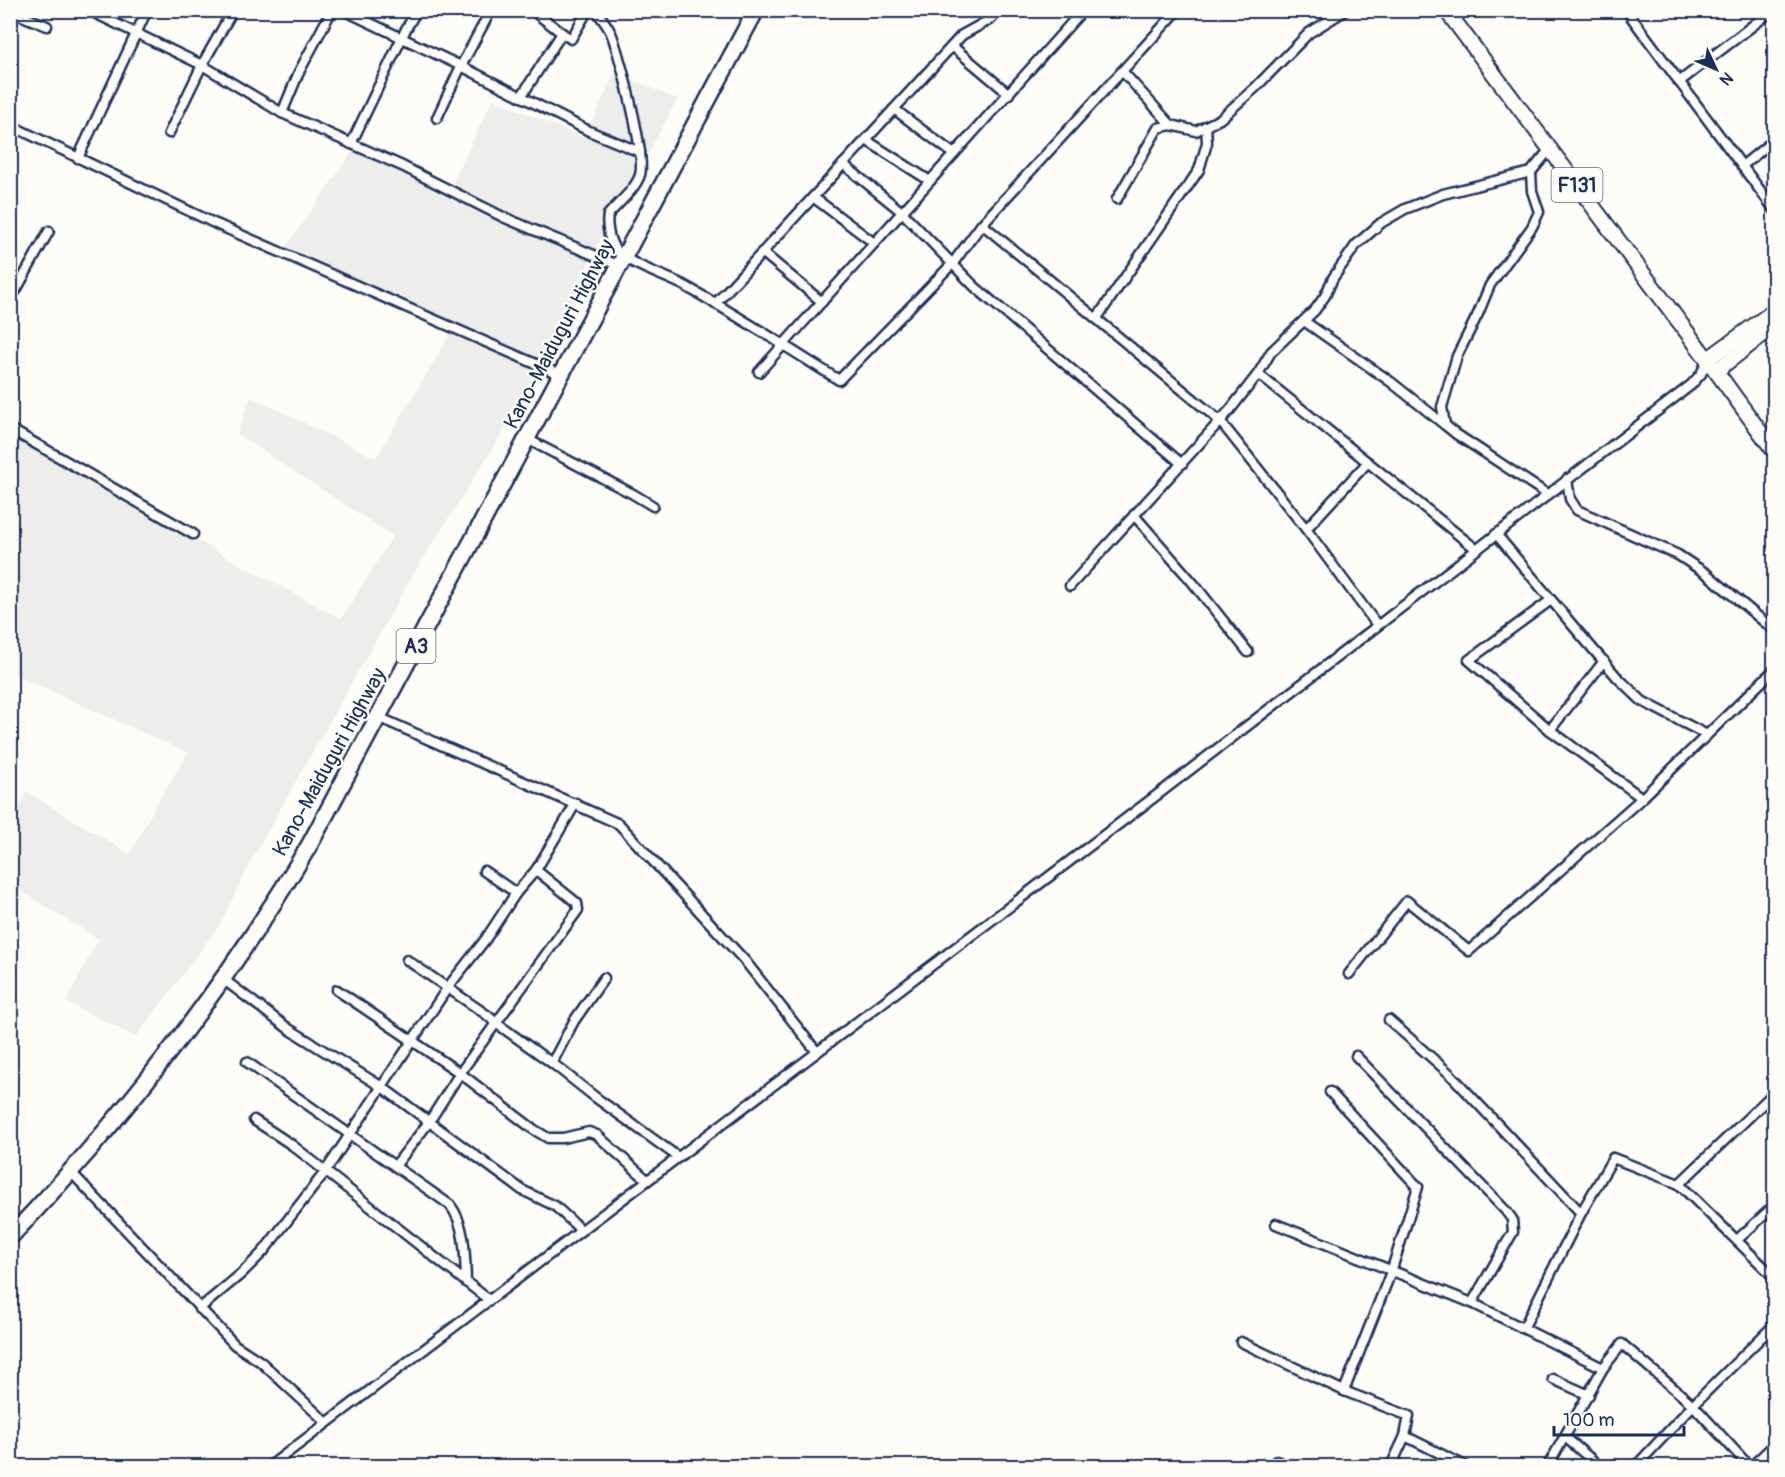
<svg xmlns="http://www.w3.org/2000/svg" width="1785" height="1477" font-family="Pangolin,sans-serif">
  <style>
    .built { fill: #edeeec }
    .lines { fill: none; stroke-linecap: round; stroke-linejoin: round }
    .street-casing { stroke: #1b2f5e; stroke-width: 13 }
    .primary-casing { stroke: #1b2f5e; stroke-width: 18 }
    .highway-casing { stroke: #1b2f5e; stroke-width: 20 }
    .street { stroke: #fdfcf7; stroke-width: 8 }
    .primary { stroke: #fdfcf7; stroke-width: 14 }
    .highway { stroke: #fdfcf7; stroke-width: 15 }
    .labels { text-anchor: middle; stroke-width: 5; stroke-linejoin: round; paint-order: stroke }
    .shield { fill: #fdfcf7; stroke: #5f6c8c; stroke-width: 1.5 }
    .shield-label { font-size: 20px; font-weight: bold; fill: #1b2f5e }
    .street-label { font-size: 21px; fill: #1b2f5e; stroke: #fdfcf7 }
  </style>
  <rect width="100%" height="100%" fill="#fdfcf7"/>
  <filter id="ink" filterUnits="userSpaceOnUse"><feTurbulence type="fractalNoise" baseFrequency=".0167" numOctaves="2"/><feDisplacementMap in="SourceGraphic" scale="12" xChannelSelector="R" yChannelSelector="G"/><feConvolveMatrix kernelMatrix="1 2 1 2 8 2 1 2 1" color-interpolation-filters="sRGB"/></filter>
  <g filter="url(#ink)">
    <!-- built -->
    <polygon class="built" points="615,73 678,99 591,257 539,375 414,573 253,857 221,923 136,1037 66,1002 98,939 11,885 10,827 27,792 130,854 153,810 188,753 11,673 11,431 223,555 341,619 393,536 237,434 251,397 376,458 451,333 283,251 356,147 450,187 493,99 584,138"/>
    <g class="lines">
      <defs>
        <g id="street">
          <polyline points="88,10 202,65 282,113 402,166 503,217 620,266"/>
          <polyline points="343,10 461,66 589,131 640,152"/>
          <polyline points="532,10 562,33"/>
          <path d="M596 10C602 19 610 28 613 38 621 62 646 154 640 175 635 190 618 203 608 215 606 224 609 242 616 250 631 266 665 275 685 286 737 315 788 348 839 380L953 263 982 224 1178 10"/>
          <polyline points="1626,10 1774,209"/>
          <polyline points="10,11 47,26"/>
          <polyline points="952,46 1009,94"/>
          <polyline points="1122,71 1171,125"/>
          <polyline points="1679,82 1773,10"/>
          <polyline points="521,97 562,33 571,39 588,10"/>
          <polyline points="894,109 954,154"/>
          <polyline points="282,113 299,72 332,10"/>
          <polyline points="437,118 461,66 491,10"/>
          <polyline points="10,125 216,224 561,375"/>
          <polyline points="169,133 202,65 233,10"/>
          <polyline points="866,140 930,181"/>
          <polyline points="351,144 406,29 417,10"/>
          <polyline points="78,158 147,10"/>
          <polyline points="843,164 902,212 974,286 1182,464"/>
          <polyline points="1742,166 1774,140"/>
          <polyline points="1531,172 1532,191 1539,212 1532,227 1490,285 1478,314 1457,356 1442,407 1445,425 1456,434 1547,494"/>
          <polyline points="813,197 874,243"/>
          <polyline points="1117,199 1158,128 1171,125 1196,131 1220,119 1255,88 1309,33 1346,10"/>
          <polyline points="982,224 1220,421 1306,529 1377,625"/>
          <polyline points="762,252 822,302"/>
          <polyline points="10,290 15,292 49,231"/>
          <polyline points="715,304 962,35 991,19 996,10"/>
          <polyline points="1097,318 1199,170 1207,143 1206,126"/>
          <polyline points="1304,321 1391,382 1445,425"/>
          <polyline points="759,372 1083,10"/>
          <polyline points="1258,374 1476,549"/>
          <polyline points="10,429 193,534"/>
          <polyline points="527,439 633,494 653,506"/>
          <polyline points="1567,479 1570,499 1577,510 1678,555 1707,574 1774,630"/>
          <polyline points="1134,515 1194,584 1248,652"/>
          <polyline points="1306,529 1368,462"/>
          <polyline points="1496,534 1574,627 1617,677 1642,701 1707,735"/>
          <polyline points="1070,586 1230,410 1258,374 1271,352 1315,310 1325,296 1333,278 1356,245 1381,223 1405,209 1443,194 1531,172 1550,149"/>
          <polyline points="1551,600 1469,660 1550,730 1642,798"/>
          <polyline points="378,717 619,824 745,961 817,1052"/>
          <polyline points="1550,730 1604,661"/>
          <polyline points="484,871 516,893"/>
          <polyline points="407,960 487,1015 496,1023 552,1063 595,1097 678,1157"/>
          <polyline points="1349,974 1407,901 1469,951 1642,798 1774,670"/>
          <polyline points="223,979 289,1029 382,1087 522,1190 555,1206 581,1230"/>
          <polyline points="337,990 460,1073 533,1129 548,1138 563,1138 589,1132 597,1135 647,1180"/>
          <polyline points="1389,1020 1450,1074 1581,1213"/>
          <polyline points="1356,1056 1506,1211 1512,1219 1513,1232 1472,1303"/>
          <path d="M247 1062 450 1205C466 1225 465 1257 466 1282"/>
          <polyline points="552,1063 574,1021 604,978"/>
          <polyline points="1330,1092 1418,1187 1391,1272 1344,1391"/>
          <polyline points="254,1120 292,1145 489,1300"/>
          <polyline points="395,1166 429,1122 460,1073 578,910 577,903 536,870"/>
          <polyline points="71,1172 235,1345 261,1362 326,1422"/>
          <polyline points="1679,1184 1774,1277"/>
          <polyline points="1276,1224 1472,1303 1603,1368"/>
          <polyline points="1737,1240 1774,1206"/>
          <polyline points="199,1309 241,1274 263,1252 325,1172 448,987 485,940 516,893 536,870 576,803"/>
          <polyline points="1524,1327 1581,1213 1613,1158 1679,1184 1774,1093"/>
          <polyline points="1241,1342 1344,1391 1409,1416 1405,1436 1391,1466"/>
          <polyline points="1553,1379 1589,1395"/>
          <polyline points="1405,1436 1465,1466"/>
          <polyline points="1565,1437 1599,1466"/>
          <polyline points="270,1466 1165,789 1691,385 1701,374 1708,359"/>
          <polyline points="1274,1466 1276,1461 1288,1466"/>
          <polyline points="1548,1466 1603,1368 1622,1344 1693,1405 1749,1466"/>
          <polyline points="1636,1466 1693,1405 1774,1325"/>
          <polyline points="1752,1466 1774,1445"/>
        </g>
        <g id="primary">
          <polyline points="1446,10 1716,371 1774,451"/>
          <polyline points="1708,359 1774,311"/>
          <polyline points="1716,371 1774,326"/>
        </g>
        <path id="highway" d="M10 1237C125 1117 225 987 310 844L756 10"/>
      </defs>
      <!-- street casing -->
      <use href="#street" class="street-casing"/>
      <!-- primary casing -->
      <use href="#primary" class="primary-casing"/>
      <!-- highway casing -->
      <use href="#highway" class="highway-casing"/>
      <!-- street -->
      <use href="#street" class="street"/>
      <!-- primary -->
      <use href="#primary" class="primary"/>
      <!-- highway -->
      <use href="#highway" class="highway"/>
    </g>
  </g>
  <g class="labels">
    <!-- shield labels -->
    <g class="shield">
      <rect x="1551.5" y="168" width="51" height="34" rx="4.5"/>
      <rect x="396.5" y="629" width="39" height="34" rx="4.5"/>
    </g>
    <g class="shield-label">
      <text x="1577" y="192">F131</text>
      <text x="416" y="653">A3</text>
    </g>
    <!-- street labels -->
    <g class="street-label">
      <text transform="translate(559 334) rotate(-62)" y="7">Kano-Maiduguri Highway</text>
      <text transform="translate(329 762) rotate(-61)" y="7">Kano-Maiduguri Highway</text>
    </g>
  </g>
  <!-- margin -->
  <rect width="1785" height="1477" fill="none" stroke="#fdfcf7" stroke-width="36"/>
  <rect x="18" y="18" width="1749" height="1441" fill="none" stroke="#1b2f5e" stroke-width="2" filter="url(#ink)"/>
  <!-- north arrow -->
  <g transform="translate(1716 69) rotate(134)" stroke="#fdfcf7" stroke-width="4.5" paint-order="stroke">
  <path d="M0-4.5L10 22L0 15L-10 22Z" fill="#1b2f5e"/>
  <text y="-9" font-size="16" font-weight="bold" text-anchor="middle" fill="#1b2f5e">N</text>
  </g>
  <!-- scale -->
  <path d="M1554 1426v9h130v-9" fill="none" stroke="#1b2f5e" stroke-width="3"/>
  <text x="1563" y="1426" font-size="18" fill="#1b2f5e" stroke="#fdfcf7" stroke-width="4.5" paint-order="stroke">100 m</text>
</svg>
